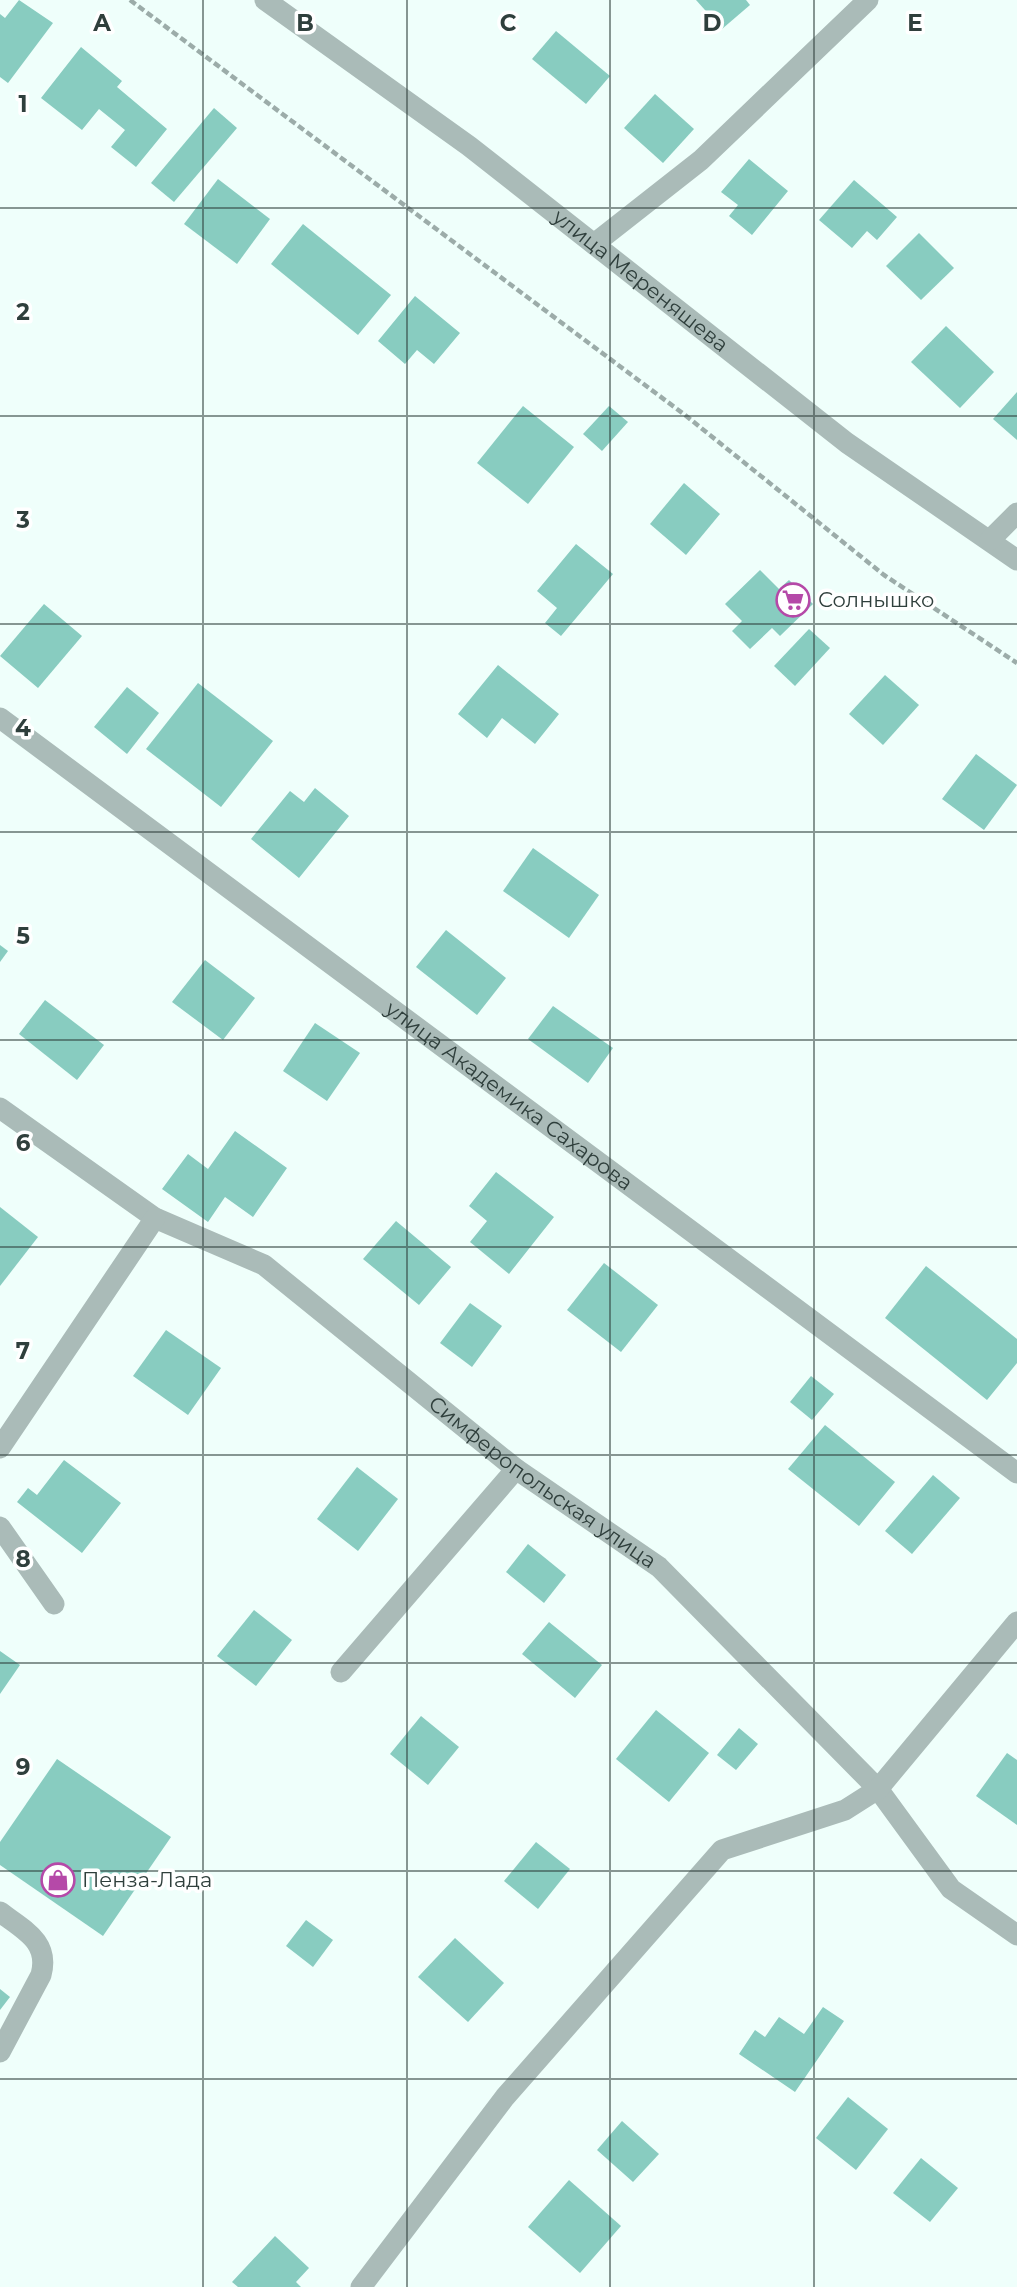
<svg xmlns="http://www.w3.org/2000/svg" width="1017" height="2287" font-family="Montserrat,sans-serif">
  <style>
    .building { fill: #88ccc0 }
    .lines { fill: none; stroke-linecap: round; stroke-linejoin: round }
    .path { stroke: #9caca9; stroke-width: 4.5; stroke-dasharray: 7 3.5; stroke-linecap: butt }
    .minor { stroke: #aabbb8; stroke-width: 21 }
    .grid { fill: none; stroke: #2f3f3c; stroke-width: 2; stroke-opacity: 0.55 }
    .labels { text-anchor: middle; stroke-width: 7; stroke-linejoin: round; paint-order: stroke }
    .street-label { font-size: 21px; fill: #2f3f3c; stroke: #fff }
    .poi-label { font-size: 21px; fill: #2f3f3c; stroke: #fff; text-anchor: start }
    .grid-label { font-size: 23px; text-anchor: middle; font-weight: bold; fill: #2f3f3c; stroke: #fff; stroke-width: 7; stroke-linejoin: round; paint-order: stroke }
  </style>
  <rect width="100%" height="100%" fill="#effffb"/>
  <!-- building -->
  <g class="building">
    <polygon points="19,0 53,23 8,83 0,77 0,14 5,18"/>
    <polygon points="696,0 746,0 750,5 722,29"/>
    <polygon points="556,31 610,76 586,104 532,59"/>
    <polygon points="81,47 122,81 117,87 167,129 136,167 111,147 125,130 99,109 82,130 41,98"/>
    <polygon points="655,94 694,129 663,163 624,128"/>
    <polygon points="214,108 237,128 174,202 151,183"/>
    <polygon points="749,159 788,191 752,235 729,216 738,205 721,192"/>
    <polygon points="218,179 270,219 237,264 184,224"/>
    <polygon points="854,180 897,217 877,240 867,231 852,248 819,220"/>
    <polygon points="303,224 391,295 358,335 271,264"/>
    <polygon points="919,233 954,268 921,300 886,266"/>
    <polygon points="415,296 460,333 434,364 417,350 405,364 378,341"/>
    <polygon points="946,326 994,372 960,408 911,362"/>
    <polygon points="1017,392 1017,440 993,419"/>
    <polygon points="523,406 574,447 528,504 477,463"/>
    <polygon points="609,406 628,422 602,451 583,434"/>
    <polygon points="684,483 720,514 686,555 650,524"/>
    <polygon points="576,544 613,574 561,636 545,623 557,608 537,591"/>
    <polygon points="760,570 779,589 789,580 813,604 780,636 772,628 750,649 732,631 742,621 725,604"/>
    <polygon points="44,604 82,636 38,688 0,656"/>
    <polygon points="809,629 830,648 795,686 774,666"/>
    <polygon points="498,665 559,714 535,744 502,718 487,738 458,714"/>
    <polygon points="885,675 919,705 883,745 849,714"/>
    <polygon points="198,683 273,741 221,807 146,749"/>
    <polygon points="127,687 159,713 127,754 94,727"/>
    <polygon points="976,754 1017,785 984,830 942,799"/>
    <polygon points="315,788 349,816 299,878 251,839 290,791 304,802"/>
    <polygon points="533,848 599,895 569,938 503,891"/>
    <polygon points="446,930 506,978 477,1015 416,967"/>
    <polygon points="0,945 8,951 0,962"/>
    <polygon points="205,960 255,998 223,1040 172,1002"/>
    <polygon points="45,1000 104,1045 77,1080 19,1034"/>
    <polygon points="553,1006 613,1048 588,1083 528,1039"/>
    <polygon points="315,1023 360,1053 327,1101 283,1071"/>
    <polygon points="235,1131 287,1168 253,1217 225,1197 208,1222 162,1189 188,1154 208,1169"/>
    <polygon points="496,1172 554,1217 509,1274 470,1242 487,1221 469,1206"/>
    <polygon points="0,1207 38,1237 0,1286"/>
    <polygon points="396,1221 451,1267 419,1305 363,1259"/>
    <polygon points="604,1263 658,1305 621,1352 567,1310"/>
    <polygon points="926,1266 1017,1339 1017,1363 987,1400 885,1318"/>
    <polygon points="470,1303 502,1326 472,1367 440,1343"/>
    <polygon points="166,1330 221,1368 188,1415 133,1376"/>
    <polygon points="811,1376 834,1394 812,1420 790,1402"/>
    <polygon points="825,1425 895,1482 859,1526 788,1469"/>
    <polygon points="64,1460 121,1503 82,1553 17,1502 28,1488 37,1495"/>
    <polygon points="357,1467 398,1499 358,1551 317,1519"/>
    <polygon points="933,1475 960,1498 912,1554 885,1531"/>
    <polygon points="528,1544 566,1575 544,1603 506,1572"/>
    <polygon points="254,1610 292,1640 256,1686 217,1656"/>
    <polygon points="549,1622 602,1665 575,1698 522,1654"/>
    <polygon points="0,1651 20,1665 0,1694"/>
    <polygon points="656,1710 709,1753 669,1802 616,1759"/>
    <polygon points="421,1716 459,1747 428,1785 390,1754"/>
    <polygon points="739,1728 758,1744 736,1770 717,1755"/>
    <polygon points="1007,1753 1017,1760 1017,1825 976,1796"/>
    <polygon points="57,1759 171,1837 103,1936 0,1865 0,1842"/>
    <polygon points="536,1842 570,1869 538,1909 504,1881"/>
    <polygon points="306,1920 333,1940 313,1967 286,1946"/>
    <polygon points="455,1938 504,1983 468,2022 418,1977"/>
    <polygon points="0,1989 10,1997 0,2010"/>
    <polygon points="823,2007 844,2021 795,2092 739,2054 755,2030 765,2037 779,2017 804,2034"/>
    <polygon points="848,2097 888,2129 856,2170 816,2138"/>
    <polygon points="622,2121 659,2154 633,2182 597,2150"/>
    <polygon points="921,2158 958,2188 930,2222 893,2193"/>
    <polygon points="569,2180 621,2226 580,2273 528,2227"/>
    <polygon points="275,2236 309,2268 296,2282 301,2287 238,2287 232,2282"/>
  </g>
  <g class="lines">
    <!-- path -->
    <polyline class="path" points="130,0 685,415 884,575 1017,663"/>
    <!-- minor -->
    <g class="minor">
      <path id="s1" d="M265 0 469 146 847 443 1017 560"/>
      <polyline points="594,244 701,160 868,0"/>
      <polyline points="990,540 1017,513"/>
      <path id="s2" d="M0 718 1017 1473"/>
      <path id="s3" d="M0 1108 155 1218 264 1265 516 1469 659 1567 878 1789 951 1889 1017 1935"/>
      <polyline points="0,1448 155,1218"/>
      <polyline points="0,1527 54,1604"/>
      <polyline points="341,1672 516,1469"/>
      <path d="M0 1912C24 1930 50 1942 41 1975L0 2052"/>
      <polyline points="361,2287 505,2097 722,1850 845,1810 878,1789 1017,1622"/>
    </g>
  </g>
  <!-- grid -->
  <path class="grid" d="M203 0V2287M407 0V2287M610 0V2287M814 0V2287M0 208H1017M0 416H1017M0 624H1017M0 832H1017M0 1040H1017M0 1247H1017M0 1455H1017M0 1663H1017M0 1871H1017M0 2079H1017"/>
  <!-- icons -->
  <defs>
    <symbol id="supermarket-ring" viewBox="-11 -11 22 22"><circle r="9.5" fill="#fff" stroke="#b549a8" stroke-width="1.5"/><path d="M-6-5.5h2.5l.6 2H6L4.5 2H-2.5L-4.4-4H-6ZM-1.5 3.2a1.3 1.3 0 1 0 .1 0ZM3 3.2a1.3 1.3 0 1 0 .1 0Z" fill="#b549a8"/></symbol>
    <symbol id="shop-ring" viewBox="-11 -11 22 22"><circle r="9.5" fill="#fff" stroke="#b549a8" stroke-width="1.5"/><path d="M-5-2.5h2.3a2.7 3.5 0 0 1 5.4 0H5L5.5 6h-11ZM-1.5-2.5h3a1.5 2.3 0 0 0-3 0Z" fill="#b549a8"/></symbol>
  </defs>
  <g fill-rule="evenodd">
    <use href="#supermarket-ring" x="774" y="581" width="38" height="38"/>
    <use href="#shop-ring" x="39" y="1861" width="38" height="38"/>
  </g>
  <g class="labels">
    <!-- street labels -->
    <g class="street-label">
      <text dy="7" stroke="none"><textPath href="#s1" startOffset="469">улица Мереняшева</textPath></text>
      <text dy="7" stroke="none"><textPath href="#s2" startOffset="634">улица Академика Сахарова</textPath></text>
      <text dy="7" stroke="none"><textPath href="#s3" startOffset="662">Симферопольская улица</textPath></text>
    </g>
    <!-- poi labels -->
    <g class="poi-label">
      <text x="818" y="607">Солнышко</text>
      <text x="82" y="1887">Пенза-Лада</text>
    </g>
  </g>
  <g class="grid-label">
    <text x="102" y="31">A</text>
    <text x="305" y="31">B</text>
    <text x="508" y="31">C</text>
    <text x="712" y="31">D</text>
    <text x="915" y="31">E</text>
    <text x="23" y="112">1</text>
    <text x="23" y="320">2</text>
    <text x="23" y="528">3</text>
    <text x="23" y="736">4</text>
    <text x="23" y="944">5</text>
    <text x="23" y="1151">6</text>
    <text x="23" y="1359">7</text>
    <text x="23" y="1567">8</text>
    <text x="23" y="1775">9</text>
  </g>
</svg>
